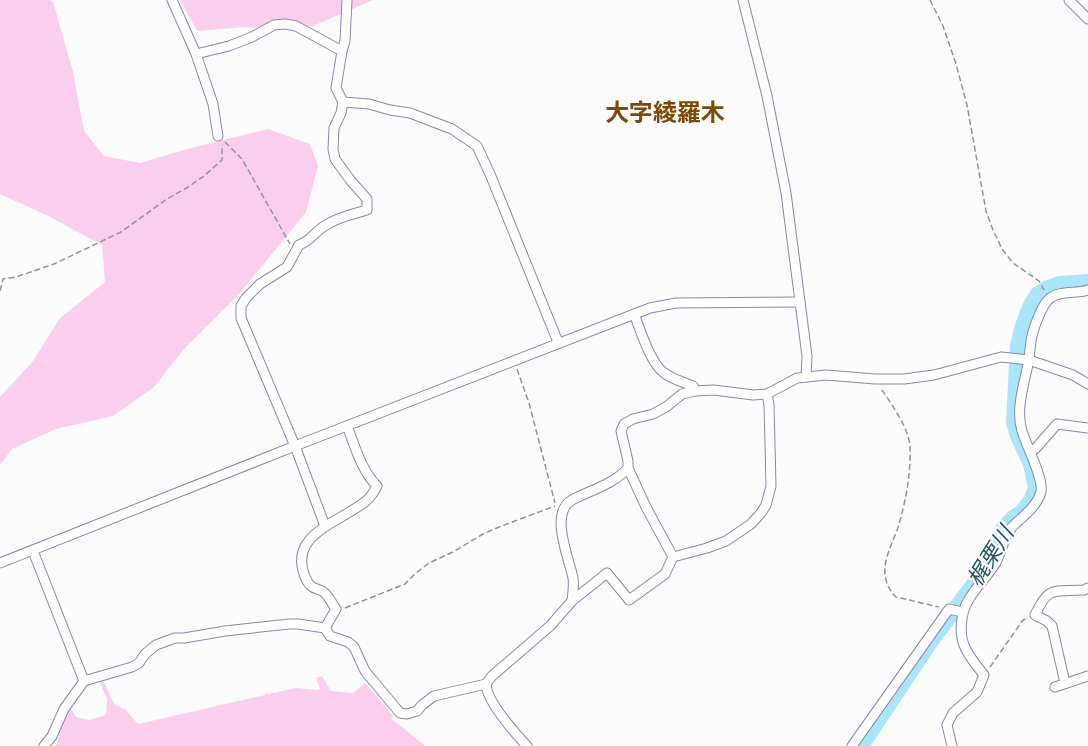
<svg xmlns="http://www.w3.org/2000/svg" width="1088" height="746" font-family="Manrope,'Noto Sans JP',sans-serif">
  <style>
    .green { fill: #fcceed }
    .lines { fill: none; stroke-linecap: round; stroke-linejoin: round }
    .river { stroke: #aae5fc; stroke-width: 16 }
    .street-casing { stroke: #8689a8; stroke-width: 11 }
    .path { stroke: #929398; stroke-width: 1.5; stroke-dasharray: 6 3; stroke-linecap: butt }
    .street { stroke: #fff; stroke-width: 9 }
    .labels { text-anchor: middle; stroke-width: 4.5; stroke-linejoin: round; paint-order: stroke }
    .water-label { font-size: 22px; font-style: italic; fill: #245363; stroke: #fcfcfc }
    .quarter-label { font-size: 24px; font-weight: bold; fill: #7d4a08; stroke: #fcfcfc }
  </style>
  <rect width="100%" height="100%" fill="#fcfcfc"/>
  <!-- green -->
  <g class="green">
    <polygon points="0,0 49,0 53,2 73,72 84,131 104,156 140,163 187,149 268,129 310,144 318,166 306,212 240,293 184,349 154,387 113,416 56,429 12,449 0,465 0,397 33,361 60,318 105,282 102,245 48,216 0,194"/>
    <polygon points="180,0 373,0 313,26 276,29 246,27 197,31"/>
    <polygon points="322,676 331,691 353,693 365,683 393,716 391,718 425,746 56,746 58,741 59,729 69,705 76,717 90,720 106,715 107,699 99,680 103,680 114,704 125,709 138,724 265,695 266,693 268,694 296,688 318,690 320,689 316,678"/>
  </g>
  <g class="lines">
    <!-- river -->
    <polyline class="river" points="861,746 932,639 992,561 1003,529 1012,519 1022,512 1031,501 1036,488 1031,464 1018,436 1014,423 1018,345 1023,326 1030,307 1038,294 1048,288 1060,284 1088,282"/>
    <defs>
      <g id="street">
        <polyline points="172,0 196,54 213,104 218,136"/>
        <polyline points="743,0 767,96 786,193 807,356 806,377"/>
        <polyline points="1069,0 1088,19"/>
        <polyline points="196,54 229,46 252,37 274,25 285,24 296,26 342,51"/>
        <polyline points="343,102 369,104 390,110 410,113 452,129 477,146 490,174 558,342"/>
        <path d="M634 314C640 329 650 362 663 372 671 379 683 382 693 386L695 391"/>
        <polyline points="1031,450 1035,449 1057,424 1088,428"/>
        <path d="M325 526 295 446 241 318V306L246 298 260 284 287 267 299 245C311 241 315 231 326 225 338 217 353 214 367 210V199L351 181 335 159 333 149 334 128 341 113 343 102 336 88 342 51 345 41 347 0"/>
        <polyline points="33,551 84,681"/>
        <polyline points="673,557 646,507 628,468 628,461 621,431 624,424 633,419 653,414 666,407 682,394 695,391 714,390 753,395 767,394 797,378 826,375 875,379 904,379 934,375 1001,357 1029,360 1073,375 1088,384"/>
        <polyline points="673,557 707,548 726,541 751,524 761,513 766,505 771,486 769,405 767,394"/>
        <polyline points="0,563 295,446 650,308 676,303 800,302"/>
        <path d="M572 601C573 593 574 585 573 578 569 558 549 513 572 500 591 490 614 484 628 468"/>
        <polyline points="325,628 330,636 348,642 354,647 365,671 400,713 407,714 417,711 422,705 434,696 486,684 492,676 550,626 572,601 607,573 629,600 665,574 673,557"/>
        <path d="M325 628 336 609C332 604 328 594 322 591 315 588 311 588 307 581 284 535 339 523 366 501 371 497 374 492 377 486 361 470 355 446 347 426"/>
        <path d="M1065 683 1052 626 1047 621 1035 615C1049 585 1053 592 1084 590L1088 588"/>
        <path d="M486 684C487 702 514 732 527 746"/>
        <polyline points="1055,687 1088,676"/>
        <polyline points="44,746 52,736 64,709 84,681 132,667 139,663 145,654 156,645 175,638 184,638 225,631 289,624 298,624 325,628"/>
        <polyline points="852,746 949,609 962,612"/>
        <path d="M952 746 947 725 953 713 977 692 984 675C977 666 968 656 964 645 959 633 961 612 968 601 975 588 987 577 995 564 1002 553 1003 537 1012 527 1023 516 1036 508 1041 492 1044 479 1026 445 1022 431 1015 408 1025 382 1029 359 1030 352 1030 344 1032 336 1034 327 1042 305 1049 299 1059 290 1076 294 1088 290"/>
      </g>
    </defs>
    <!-- street casing -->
    <use href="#street" class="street-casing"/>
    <!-- path -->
    <g class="path">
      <polyline points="930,0 943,26 956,64 967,105 986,211 993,230 1002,249 1013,263 1039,281 1044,290"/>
      <polyline points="225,142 242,159 290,244"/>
      <polyline points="0,291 3,279 16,277 54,264 121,232 167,199 188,187 204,176 222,160 222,145"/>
      <polyline points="517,369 529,403 555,503"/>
      <path d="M882 390C892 405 909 428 910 447 911 473 906 500 899 524 895 538 886 553 885 568 884 578 888 590 896 597L939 607"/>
      <polyline points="345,608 405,584 416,573 429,563 453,552 483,534 499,527 555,506"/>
      <polyline points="990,667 1023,620 1026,619"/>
    </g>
    <!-- street -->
    <use href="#street" class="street"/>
  </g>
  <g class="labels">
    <!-- water labels -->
    <g class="water-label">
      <text transform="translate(990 556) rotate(-58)" y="8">梶栗川</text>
    </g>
    <!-- quarter labels -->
    <g class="quarter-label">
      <text x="665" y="121">大字綾羅木</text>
    </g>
  </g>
</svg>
